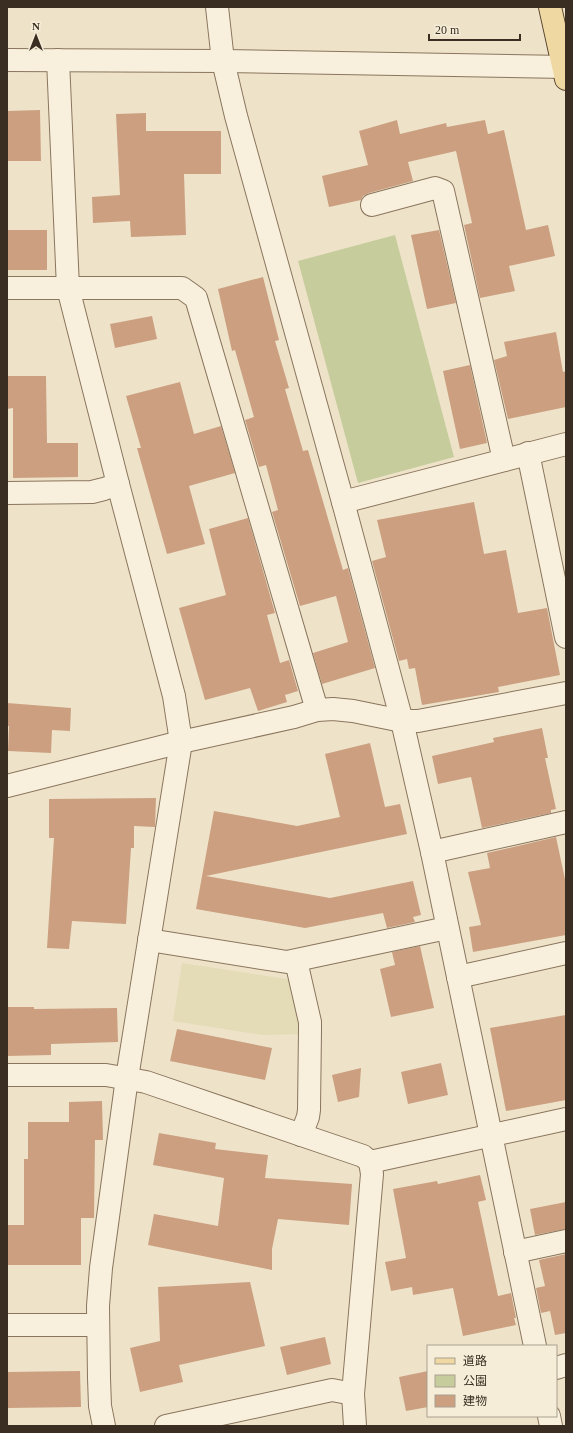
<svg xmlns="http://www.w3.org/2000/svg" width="573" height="1433" font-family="'Times New Roman','Noto Sans JP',serif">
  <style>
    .farmland { fill: #e3dcb6 }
    .green { fill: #c6cc9c }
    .building { fill: #cb9f80 }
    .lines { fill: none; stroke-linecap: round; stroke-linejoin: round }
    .minor-casing { stroke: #8a755e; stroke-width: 24 }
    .major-casing { stroke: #584431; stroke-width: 24 }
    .minor { stroke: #f8f0dc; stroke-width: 22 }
    .major { stroke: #efd8a2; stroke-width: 22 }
  </style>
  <rect width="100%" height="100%" fill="#eee3c9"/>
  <!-- farmland -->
  <polygon class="farmland" points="182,963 287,979 298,990 307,1034 263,1035 173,1021"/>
  <!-- green -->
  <polygon class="green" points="395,235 454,457 358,483 298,261"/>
  <!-- building -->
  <g class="building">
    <polygon points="40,110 41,161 7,161 7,111"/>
    <polygon points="146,113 146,131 221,131 221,174 184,174 186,235 131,237 130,221 93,223 92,197 120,195 116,114"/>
    <polygon points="397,120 400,134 446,123 447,127 485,120 488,134 504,130 526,230 548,225 555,256 509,266 515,291 480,298 464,225 472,223 456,151 408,162 413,181 369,193 363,196 361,200 329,207 322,176 368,165 359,131"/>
    <rect x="7" y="230" width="40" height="40"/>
    <polygon points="439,230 456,303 427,309 411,235"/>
    <polygon points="263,277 279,340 275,341 289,388 285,389 303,451 308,450 343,570 348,568 375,668 322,684 313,653 348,642 336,596 300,606 272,512 278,510 266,465 259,467 245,420 254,417 235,350 232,351 218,289"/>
    <polygon points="152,316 157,339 115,348 110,324"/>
    <polygon points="556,332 563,372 566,371 566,407 508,419 494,360 507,356 504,342"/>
    <polygon points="470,365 487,443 460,449 443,371"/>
    <polygon points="7,376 46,376 47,443 78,443 78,477 13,478 13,408 7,409"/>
    <polygon points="180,382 194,434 221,426 235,473 189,486 205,544 167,554 137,448 141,448 126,396"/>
    <polygon points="474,502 484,554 506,550 518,613 547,608 560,675 498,687 499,692 422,705 415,668 409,669 407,659 399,661 372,561 386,557 377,520"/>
    <polygon points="248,518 275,613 267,615 280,663 289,660 298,691 285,695 287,702 258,711 250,688 205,700 179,608 226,595 209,529"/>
    <polygon points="7,703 71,708 70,731 52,730 51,753 8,751 9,726 7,726"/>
    <polygon points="542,728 548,758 545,758 556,809 551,810 551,813 482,828 471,777 438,784 432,756 494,742 493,738"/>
    <polygon points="370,743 385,807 400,804 407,834 206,876 330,898 413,881 421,915 413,917 415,922 387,928 383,913 305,928 196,909 214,811 297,826 340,817 325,754"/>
    <polygon points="156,798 155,827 134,826 134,848 131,848 126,924 72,921 69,949 47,948 54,838 49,838 49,799"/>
    <polygon points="556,837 566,884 566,935 473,952 469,927 481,925 468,872 490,868 487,853"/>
    <polygon points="420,946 434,1008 391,1017 380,969 395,965 392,952"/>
    <polygon points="7,1007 34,1007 34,1009 117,1008 118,1042 51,1044 51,1055 7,1056"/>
    <polygon points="566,1015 566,1100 506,1111 490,1028"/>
    <polygon points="177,1029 272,1048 265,1080 170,1061"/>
    <polygon points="441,1063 448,1095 408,1104 401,1072"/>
    <polygon points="361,1068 359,1097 338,1102 332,1075"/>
    <polygon points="102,1101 103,1140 95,1140 94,1218 81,1218 81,1265 7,1265 7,1225 24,1225 24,1159 28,1159 28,1122 69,1122 69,1102"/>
    <polygon points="159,1133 216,1143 215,1149 268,1155 265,1178 352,1184 349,1225 278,1219 272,1249 272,1270 148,1245 154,1214 218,1226 224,1178 153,1165"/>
    <polygon points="480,1175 486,1200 478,1202 498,1296 511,1293 516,1318 514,1318 516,1325 463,1336 453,1288 413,1295 412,1287 391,1291 385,1262 406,1258 393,1189 437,1181 438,1184"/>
    <polygon points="566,1202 566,1229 535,1235 530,1209"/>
    <polygon points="566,1254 566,1333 555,1335 550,1311 541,1313 536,1288 545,1286 539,1260"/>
    <polygon points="250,1282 265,1346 179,1365 183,1382 140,1392 130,1348 160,1341 158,1287"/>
    <polygon points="325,1337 331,1364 287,1375 280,1347"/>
    <polygon points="80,1371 81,1407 7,1408 7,1372"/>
    <polygon points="428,1371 428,1407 406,1411 399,1377"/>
  </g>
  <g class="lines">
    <defs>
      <g id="minor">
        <polyline points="217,7 223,61 236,116 343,502 402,721 432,852 535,1346"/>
        <polyline points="7,60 223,61 566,67"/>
        <polyline points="58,60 68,288 118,484 174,696 181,742 127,1078 101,1268 98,1306 99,1378 100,1406 104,1426"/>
        <polyline points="372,205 435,188 443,191 504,460"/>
        <polyline points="7,288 182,288 196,298 317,710"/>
        <polyline points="528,453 566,637"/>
        <polyline points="7,493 92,492 104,489 118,484"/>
        <polyline points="343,502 566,444"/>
        <polyline points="7,786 181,742 294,717 317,710 333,709 353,711 402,721 418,721 566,693"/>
        <polyline points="432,852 566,822"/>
        <polyline points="149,940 287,962 447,928"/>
        <polyline points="296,961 310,1022 310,1030 309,1110 308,1117 301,1135"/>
        <polyline points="458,977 566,953"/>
        <polyline points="7,1075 106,1075 146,1082 363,1156 370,1162 372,1174 353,1394 355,1426"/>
        <polyline points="370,1162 566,1119"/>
        <polyline points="515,1252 566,1241"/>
        <polyline points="7,1325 98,1325"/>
        <polyline points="556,1368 566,1365"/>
        <polyline points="549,1416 551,1426"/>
        <polyline points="166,1426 332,1390 353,1394"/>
      </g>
      <polyline id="major" points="550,7 566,79"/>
    </defs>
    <!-- minor casing -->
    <use href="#minor" class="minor-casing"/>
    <!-- major casing -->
    <use href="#major" class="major-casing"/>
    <!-- minor -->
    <use href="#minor" class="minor"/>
    <!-- major -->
    <use href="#major" class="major"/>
  </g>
  <!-- border -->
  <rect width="573" height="1433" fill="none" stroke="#3a2d21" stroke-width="16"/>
  <!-- legend -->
  <rect x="427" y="1345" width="130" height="72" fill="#f5edd8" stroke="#aaa08f"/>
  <rect x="435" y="1358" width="20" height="6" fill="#efd8a2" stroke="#aaa08f"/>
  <text x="463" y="1365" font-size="12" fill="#3a2d21">道路</text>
  <rect x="435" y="1375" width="20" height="12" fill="#c6cc9c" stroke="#aaa08f"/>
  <text x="463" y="1385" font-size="12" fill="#3a2d21">公園</text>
  <rect x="435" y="1395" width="20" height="12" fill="#cb9f80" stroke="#aaa08f"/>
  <text x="463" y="1405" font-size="12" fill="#3a2d21">建物</text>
  <!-- north arrow -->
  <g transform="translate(36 36)" stroke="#f5edd8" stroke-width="3" paint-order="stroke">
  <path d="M0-3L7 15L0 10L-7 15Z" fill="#3a2d21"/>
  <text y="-6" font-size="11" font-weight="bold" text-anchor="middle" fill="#3a2d21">N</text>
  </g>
  <!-- scale -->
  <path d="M429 34v6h91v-6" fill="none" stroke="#3a2d21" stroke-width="2"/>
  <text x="435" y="34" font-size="12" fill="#3a2d21" stroke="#f5edd8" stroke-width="3" paint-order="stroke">20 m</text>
</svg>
